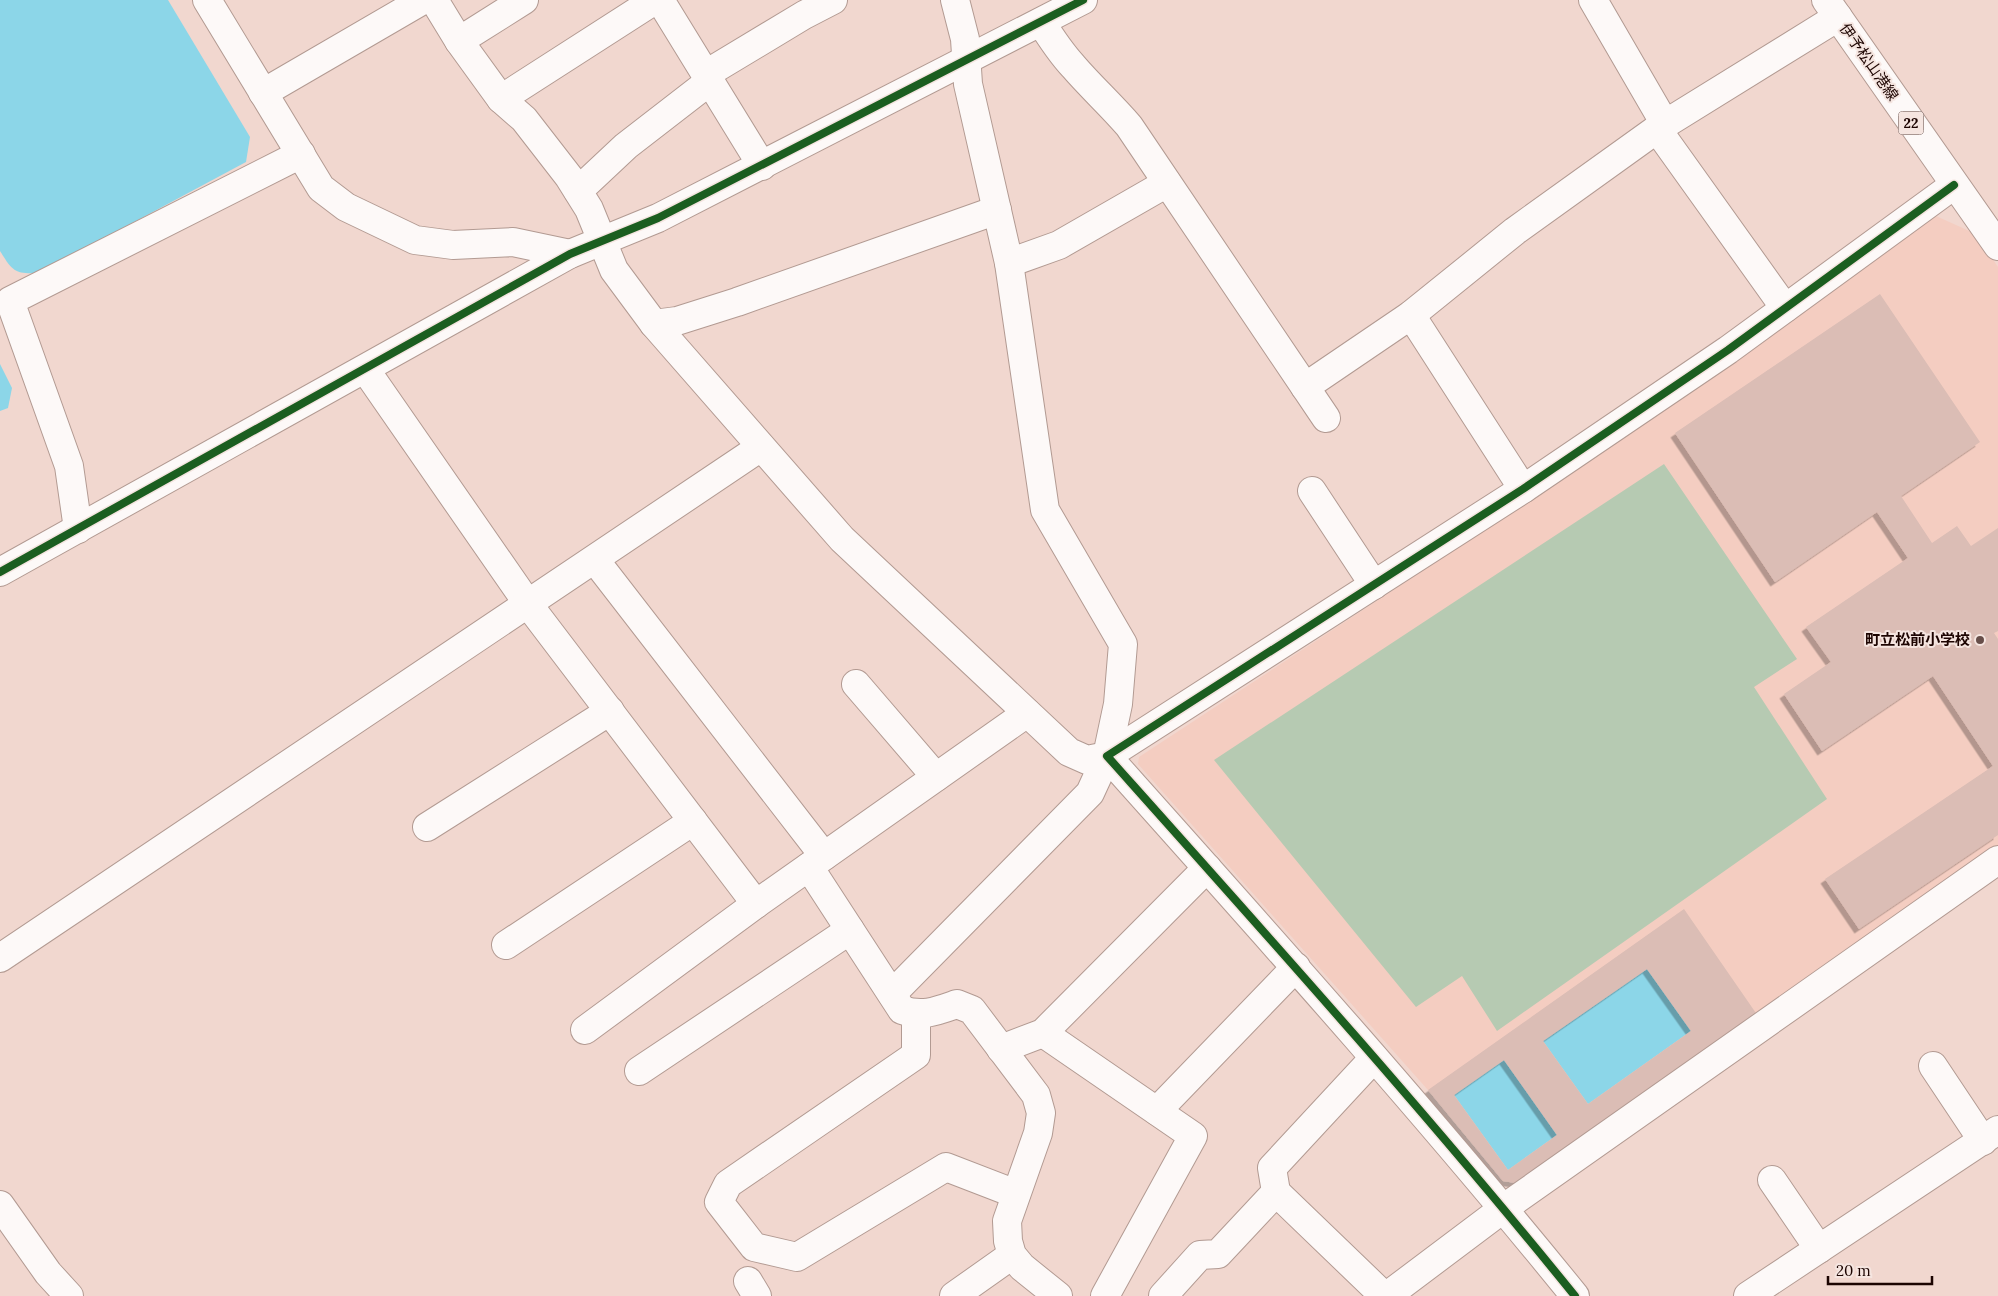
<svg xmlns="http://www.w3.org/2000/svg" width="1998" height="1296" font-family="Lora,'Noto Sans JP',serif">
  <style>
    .built { fill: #f4cdc1 }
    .green { fill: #b6cab2 }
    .water { fill: #8cd6e8 }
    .building { fill: #dbbdb5; fill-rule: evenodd; filter: url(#shadow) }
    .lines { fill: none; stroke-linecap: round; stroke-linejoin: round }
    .street-casing { stroke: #b29a92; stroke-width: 30 }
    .primary-casing { stroke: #b29a92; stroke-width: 30 }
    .street { stroke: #fdf9f8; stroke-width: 28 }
    .primary { stroke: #fdf9f8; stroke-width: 28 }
    .cycleway-casing { stroke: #f5e5e0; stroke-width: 11 }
    .cycleway { stroke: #1b5e20; stroke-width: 8 }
    .poi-dot { fill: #674e49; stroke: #f5e5e0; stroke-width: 2 }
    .labels { text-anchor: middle; stroke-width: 4; stroke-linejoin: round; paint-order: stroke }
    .shield { fill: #f5e5e0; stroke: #5d4844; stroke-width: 1 }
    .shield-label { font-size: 14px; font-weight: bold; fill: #1c0401 }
    .street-label { font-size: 15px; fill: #1c0401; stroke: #f5e5e0 }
    .poi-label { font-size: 15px; font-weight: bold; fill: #1c0401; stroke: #f5e5e0; text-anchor: end }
  </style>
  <defs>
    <filter id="shadow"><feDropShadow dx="-4.5" dy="4.5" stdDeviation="0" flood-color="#0004"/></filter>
  </defs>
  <rect width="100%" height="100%" fill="#f1d7cf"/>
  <!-- built -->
  <polygon class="built" points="1936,216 1976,234 1998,267 1998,849 1758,1016 1503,1181 1428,1090 1138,764 1139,757 1529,501 1737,360"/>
  <!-- green -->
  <polygon class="green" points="1664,464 1797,659 1754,687 1827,799 1497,1031 1462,976 1416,1007 1214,760"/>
  <!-- water -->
  <g class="water">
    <path d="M0 0H168L250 137 246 162 39 273C15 274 13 272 0 251Z"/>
    <polygon points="0,364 12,388 8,408 0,411"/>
    <polygon points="1647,969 1691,1031 1588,1104 1543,1041"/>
    <polygon points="1504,1060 1557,1135 1508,1170 1454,1095"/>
  </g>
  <!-- building -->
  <g class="building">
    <polygon points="1880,294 1980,442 1901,496 1932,543 1957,526 1971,546 1998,528 1998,631 1994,633 1998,639 1998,835 1859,929 1825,879 1993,766 1933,676 1822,751 1784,694 1831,662 1806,627 1908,558 1877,512 1775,582 1675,433"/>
    <path d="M1684 909 1758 1016 1522 1184 1503 1181 1428 1090ZM1647 969 1691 1031 1588 1104 1543 1041ZM1504 1060 1557 1135 1508 1170 1454 1095Z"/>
  </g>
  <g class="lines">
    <defs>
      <g id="street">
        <polyline points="207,0 321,188 346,207 415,240 453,245 513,242 570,254"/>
        <polyline points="434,0 459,41 501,99 524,119 569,177 589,209 614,270 654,324 842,539 1069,752 1087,760 1107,756"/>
        <polyline points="660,0 762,166"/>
        <polyline points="1593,0 1665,124"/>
        <path d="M1041 22C1051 38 1061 53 1073 66 1091 87 1111 105 1129 126L1326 418"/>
        <polyline points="459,41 524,0"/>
        <polyline points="706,74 804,15 833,0"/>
        <polyline points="263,93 423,0"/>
        <polyline points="501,99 655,0"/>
        <polyline points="1657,129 1785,308"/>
        <polyline points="578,191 626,146 710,81"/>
        <polyline points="1009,263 1059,245 1167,183"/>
        <polyline points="1411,315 1523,489"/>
        <polyline points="654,324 677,321 737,302 997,210"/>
        <polyline points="365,369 528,604 756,904"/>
        <polyline points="1305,387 1411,315 1515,231 1657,129 1838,17"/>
        <polyline points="1312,491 1374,585"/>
        <polyline points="78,529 69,466 10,301 301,154"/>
        <polyline points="595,560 824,856"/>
        <polyline points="0,572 570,254 658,218 1083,0"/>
        <polyline points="856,684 936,777"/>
        <polyline points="427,827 610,711"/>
        <path d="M809 867 902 1010C923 1017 937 1011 957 1004L972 1010 1036 1095 1041 1113 1038 1133 1007 1221 1008 1241 1012 1255 1022 1267 1058 1296"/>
        <polyline points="506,945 693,821"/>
        <polyline points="0,958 761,447"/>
        <polyline points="892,994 1090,793 1107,756 1118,704 1123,644 1045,510 1009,263 968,84 965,39 955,0"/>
        <polyline points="916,1014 916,1055 728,1184 719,1202 754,1247 797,1257 946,1167 1016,1194"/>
        <polyline points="585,1030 756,904 1027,713"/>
        <polyline points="1043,1033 1193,1136 1105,1296"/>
        <polyline points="1001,1049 1043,1033 1207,868"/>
        <polyline points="1933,1066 1983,1141"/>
        <polyline points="639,1071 850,930"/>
        <polyline points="1157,1111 1296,967"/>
        <polyline points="1772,1180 1819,1249"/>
        <polyline points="1276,1192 1272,1168 1374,1058"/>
        <polyline points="0,1205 48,1273 69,1296"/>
        <polyline points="748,1281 757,1296"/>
        <polyline points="954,1296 1012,1255"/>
        <polyline points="1163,1296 1200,1255 1218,1254 1276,1192 1384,1296"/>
        <polyline points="1387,1296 1504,1208 1998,860"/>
        <path d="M1575 1296C1425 1111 1266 934 1107 756L1523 489 1728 350 1954 185"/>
        <polyline points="1748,1296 1998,1130"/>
      </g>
      <polyline id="primary" points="1826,0 1998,246"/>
    </defs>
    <!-- street casing -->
    <use href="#street" class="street-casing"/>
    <!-- primary casing -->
    <use href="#primary" class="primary-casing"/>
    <!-- street -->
    <use href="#street" class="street"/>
    <!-- primary -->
    <use href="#primary" class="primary"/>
    <defs>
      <g id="cycleway">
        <polyline points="0,572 570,254 658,218 1083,0"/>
        <path d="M1575 1296C1425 1111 1266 934 1107 756L1523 489 1728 350 1954 185"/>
      </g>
    </defs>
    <!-- cycleway casing -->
    <use href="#cycleway" class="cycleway-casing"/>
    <!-- cycleway -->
    <use href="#cycleway" class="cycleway"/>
  </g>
  <!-- markers -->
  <circle class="poi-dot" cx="1980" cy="640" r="5"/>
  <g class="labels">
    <!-- shield labels -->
    <rect class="shield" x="1898.5" y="111.5" width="25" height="23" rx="4"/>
    <g class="shield-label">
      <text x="1911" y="128">22</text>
    </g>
    <!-- street labels -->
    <g class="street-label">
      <text transform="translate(1869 62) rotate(55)" y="5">伊予松山港線</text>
    </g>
    <!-- poi labels -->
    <g class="poi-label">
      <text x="1970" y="645">町立松前小学校</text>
    </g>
  </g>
  <!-- scale -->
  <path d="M1828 1276v8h104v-8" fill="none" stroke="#1c0401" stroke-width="2.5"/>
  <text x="1836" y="1276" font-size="15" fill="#1c0401" stroke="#f5e5e0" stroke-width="4" paint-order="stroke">20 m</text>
</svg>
